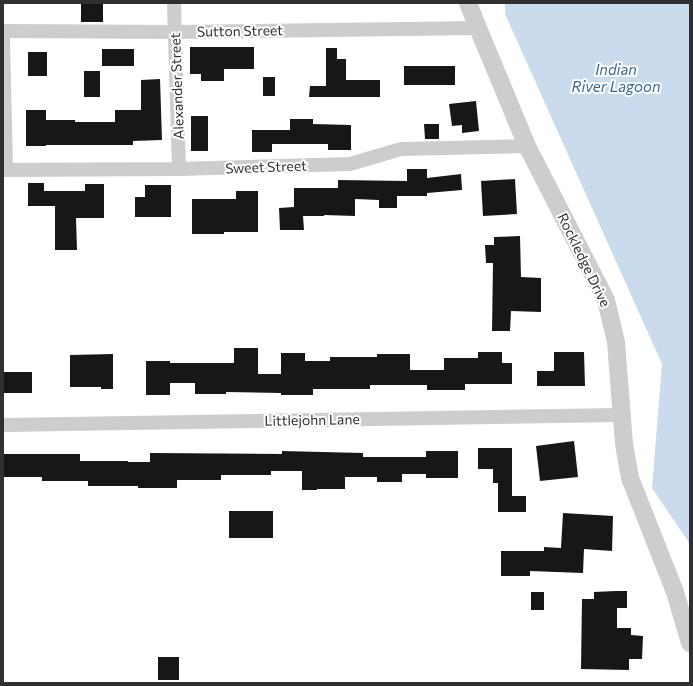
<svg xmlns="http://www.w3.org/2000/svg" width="693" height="686" font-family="Commissioner,sans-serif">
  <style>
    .water { fill: #cadbed }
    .building { fill: #171717 }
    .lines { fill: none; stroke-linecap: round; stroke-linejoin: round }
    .minor { stroke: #cdcdcd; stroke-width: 14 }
    .tertiary { stroke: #cdcdcd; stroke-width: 18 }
    .labels { text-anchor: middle; stroke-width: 4; stroke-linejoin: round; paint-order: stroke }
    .street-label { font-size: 14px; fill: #303030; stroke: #fff }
    .water-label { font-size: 15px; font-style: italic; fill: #3c6793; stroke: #fff }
  </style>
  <rect width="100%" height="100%" fill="#fff"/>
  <!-- water -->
  <polygon class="water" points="505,3 690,3 690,548 688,541 652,488 662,364 505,14"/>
  <!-- building -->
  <g class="building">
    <rect x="81" y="3" width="22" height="19"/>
    <polygon points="190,47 254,47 254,69 224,69 224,81 201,81 201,74 190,74"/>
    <polygon points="326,48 337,48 337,59 346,59 346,80 380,80 380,97 309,97 310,86 326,86"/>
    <rect x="102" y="49" width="32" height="17"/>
    <rect x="28" y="52" width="19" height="24"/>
    <rect x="404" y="66" width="51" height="19"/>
    <rect x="84" y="71" width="16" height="26"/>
    <rect x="263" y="77" width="12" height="19"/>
    <polygon points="160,79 162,140 133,141 133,145 46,145 46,146 26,146 26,110 46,110 46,120 75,120 75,122 115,122 115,110 141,110 141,80"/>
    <polygon points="476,101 479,131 462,133 462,125 452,126 449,104"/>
    <rect x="191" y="116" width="17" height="35"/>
    <polygon points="290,119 313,119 313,124 351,125 351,150 328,150 328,144 272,144 272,152 252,152 252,130 290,130"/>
    <polygon points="424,124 439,124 439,139 425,139"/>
    <polygon points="407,169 427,169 427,178 461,174 462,190 427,193 427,196 397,196 397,208 379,208 379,200 355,199 355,216 324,215 324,216 303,216 304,230 280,230 279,208 294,207 294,188 338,188 338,180 407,181"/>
    <polygon points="515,179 517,214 483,216 481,181"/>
    <polygon points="28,183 44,183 44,191 85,191 85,184 104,184 104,218 76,218 77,250 55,250 55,206 28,206"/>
    <polygon points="145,185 171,185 171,217 135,217 135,197 145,197"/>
    <polygon points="236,191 258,191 258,232 224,232 224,234 192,234 192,199 236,199"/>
    <polygon points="520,236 521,277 541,278 541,312 511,311 510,331 492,331 493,263 486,263 485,245 494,245 494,237"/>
    <polygon points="234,348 258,348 258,374 281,374 281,353 305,353 305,361 330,361 330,357 377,357 377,354 410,354 410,370 444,370 444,358 478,358 478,352 502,352 502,363 512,363 512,384 465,384 465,390 427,390 427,385 370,385 370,389 313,389 313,395 281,395 281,393 226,392 226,394 195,394 195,383 170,383 170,395 146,395 146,361 170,361 170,363 234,363"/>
    <polygon points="554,352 584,352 585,386 537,386 537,371 554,371"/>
    <polygon points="113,354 113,389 101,389 101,387 70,387 70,355"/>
    <rect x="3" y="372" width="29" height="21"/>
    <polygon points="574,441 578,477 540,481 536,446"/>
    <polygon points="478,448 512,448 512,496 526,496 526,512 498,512 498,483 493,483 493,469 478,469"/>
    <polygon points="282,451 363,453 363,457 426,457 426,451 458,451 458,478 426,478 426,474 402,474 402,482 377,482 377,477 345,477 345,489 317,489 317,490 302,490 302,471 271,471 271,475 221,475 221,480 177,480 177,488 138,488 138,486 88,486 88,481 42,481 42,477 3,477 3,454 80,454 80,461 128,461 128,462 150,462 150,453 282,454"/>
    <rect x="229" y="511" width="44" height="27"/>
    <polygon points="563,513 613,516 612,551 584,549 583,573 530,571 530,576 501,576 501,551 544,551 544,547 561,548"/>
    <polygon points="616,591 627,591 627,608 617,608 617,628 631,628 631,635 643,636 642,659 629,659 629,670 581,669 582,599 594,599 594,592"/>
    <rect x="531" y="592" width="13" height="18"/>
    <rect x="158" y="657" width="21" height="23"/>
  </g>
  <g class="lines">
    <!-- minor -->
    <g class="minor">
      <polyline points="174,3 179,169"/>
      <polyline points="3,31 176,32 478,28"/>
      <polyline points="3,39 6,170"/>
      <polyline points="3,170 179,169 350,164 401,149 527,146"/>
      <polyline points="3,425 621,415"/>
    </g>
    <!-- tertiary -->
    <polyline class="tertiary" points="468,3 478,28 527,146 606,300 616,342 624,444 630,478 675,592 690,643"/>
  </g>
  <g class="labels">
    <!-- street labels -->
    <g class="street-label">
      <text transform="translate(240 31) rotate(-1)" y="5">Sutton Street</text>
      <text transform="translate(177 86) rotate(-92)" y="5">Alexander Street</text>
      <text transform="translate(266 167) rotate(-2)" y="5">Sweet Street</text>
      <text transform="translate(584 260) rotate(64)" y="5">Rockledge Drive</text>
      <text transform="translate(312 420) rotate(-1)" y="5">Littlejohn Lane</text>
    </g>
    <!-- water labels -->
    <g class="water-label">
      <text x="616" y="75">Indian<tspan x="616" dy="17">River Lagoon</tspan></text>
    </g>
  </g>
  <!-- border -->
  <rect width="693" height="686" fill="none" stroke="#303030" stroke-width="8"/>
</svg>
